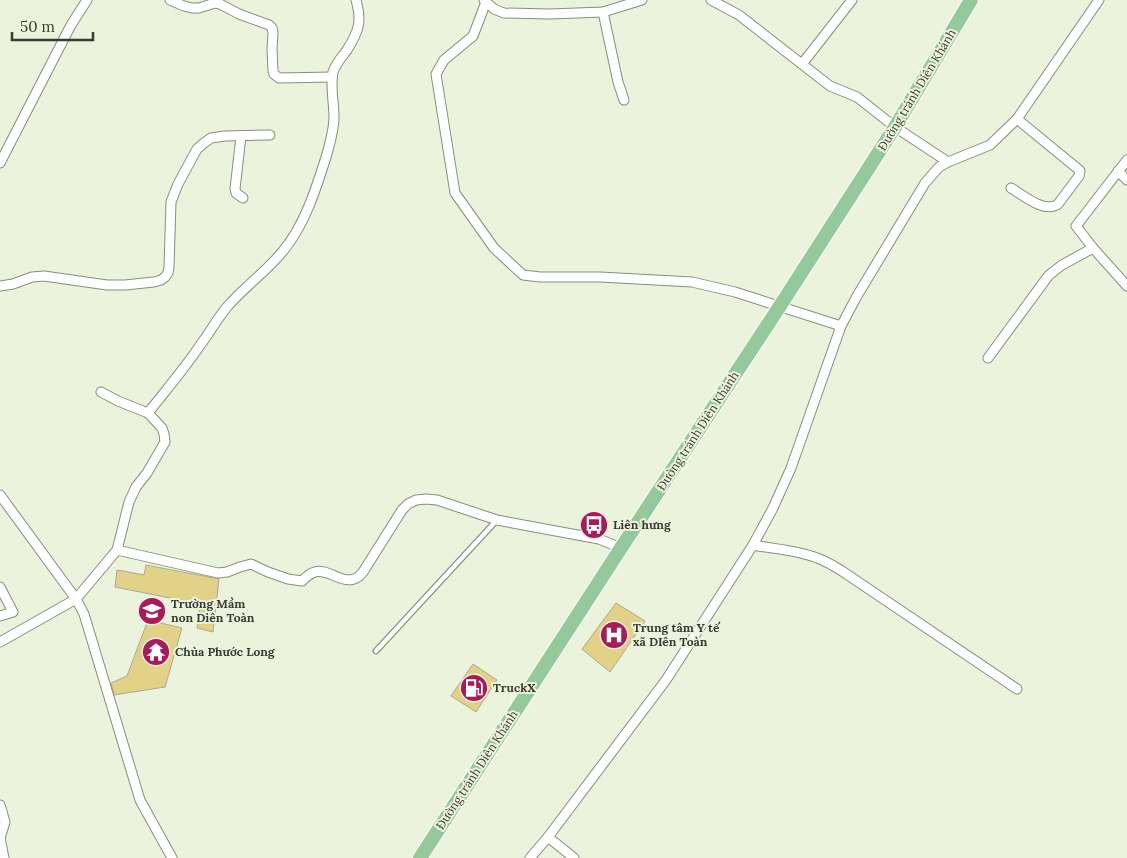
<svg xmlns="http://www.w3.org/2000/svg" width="1127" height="858" font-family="Lora,serif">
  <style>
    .building { fill: #e1d287; stroke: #ada993 }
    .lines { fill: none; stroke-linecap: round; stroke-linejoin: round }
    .service-casing { stroke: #878e79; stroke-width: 7 }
    .minor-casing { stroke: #878e79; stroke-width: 11 }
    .trunk-casing { stroke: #fff; stroke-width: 16 }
    .service { stroke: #fff; stroke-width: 4.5 }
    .minor { stroke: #fff; stroke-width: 9 }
    .trunk { stroke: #94ca9b; stroke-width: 14 }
    .labels { text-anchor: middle; stroke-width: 4; stroke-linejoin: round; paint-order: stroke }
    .street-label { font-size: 12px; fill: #383b32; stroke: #ebf3dd }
    .poi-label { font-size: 12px; font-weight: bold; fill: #383b32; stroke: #ebf3dd; text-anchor: start }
  </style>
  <rect width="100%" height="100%" fill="#ebf3dd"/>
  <!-- building -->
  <g class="building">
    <polygon points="146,565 219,579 213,632 197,628 200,604 115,587 117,570 144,575"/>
    <polygon points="616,603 645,621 610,672 582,649"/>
    <polygon points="148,620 182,628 165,687 114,695 111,683 127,676"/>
    <polygon points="473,664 497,680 476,712 451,696"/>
  </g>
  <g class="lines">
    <defs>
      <polyline id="service" points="376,651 497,520"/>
      <g id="minor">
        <polyline points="170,0 184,6 192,8 199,8 215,3 220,4 239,14 269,25 272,28 273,33 272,49 273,71 274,74 279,78 332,77"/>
        <polyline points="484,0 494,9 504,13 550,14 603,12 642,0"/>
        <polyline points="711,0 739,15 830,86 857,97 895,127 948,162"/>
        <polyline points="486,2 473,36 444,60 436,74 455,193 494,248 523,275 540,277 600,277 692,282 735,292 841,326"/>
        <polyline points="603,12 618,82 624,100"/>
        <polyline points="802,64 852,0"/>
        <polyline points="241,136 235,189 236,193 243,198"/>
        <polyline points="1127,160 1076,226 1093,248 1127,286"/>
        <polyline points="0,163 71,25 87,0"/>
        <polyline points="1118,171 1127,180"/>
        <path d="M1011 188C1023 195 1045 214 1058 204L1079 176 1080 171 1078 169 1017 119"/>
        <polyline points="0,286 13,284 32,277 44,276 107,285 125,285 154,282 161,280 165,277 168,273 169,267 171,202 178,184 197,149 204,143 211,138 225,136 270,135"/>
        <polyline points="988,358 1049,275 1062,265 1093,248"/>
        <polyline points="101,392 118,401 148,413"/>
        <polyline points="0,495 76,599 84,614 140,800 172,858"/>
        <path d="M753 545C774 549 797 550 817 558 826 561 834 566 842 571L1017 689"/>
        <path d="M117 550 218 573 227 572 240 567 251 564 268 572 288 579 302 581C306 577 310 573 315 572 330 567 348 592 363 572L402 510 408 504 416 500 426 499 437 500 497 520 599 539 621 548"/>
        <polyline points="0,587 13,612 0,616"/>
        <path d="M0 642 76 599 117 550 129 502 136 487 147 473 165 442 164 434 162 428 148 413C166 390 185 368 201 344 210 332 217 319 227 307 244 287 267 271 283 251 305 225 317 186 327 154 330 142 334 130 334 117 334 102 330 87 333 72 336 63 342 57 347 50 359 31 362 21 356 0"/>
        <polyline points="0,805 5,822 0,838 4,858"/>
        <polyline points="548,837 574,858"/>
        <polyline points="530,858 548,837 666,680 753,545 773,508 791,468 841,326 857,296 925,183 939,167 948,162 990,145 1017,119 1099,0"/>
      </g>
      <polyline id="trunk" points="420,858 621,548 780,306 895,127 971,0"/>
    </defs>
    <!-- service casing -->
    <use href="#service" class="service-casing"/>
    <!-- minor casing -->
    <use href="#minor" class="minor-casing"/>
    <!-- trunk casing -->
    <use href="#trunk" class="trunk-casing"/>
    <!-- service -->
    <use href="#service" class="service"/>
    <!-- minor -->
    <use href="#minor" class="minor"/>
    <!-- trunk -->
    <use href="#trunk" class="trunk"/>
  </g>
  <!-- icons -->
  <defs>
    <symbol id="bus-disc" viewBox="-11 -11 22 22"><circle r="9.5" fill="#a91a5a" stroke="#ebf3dd"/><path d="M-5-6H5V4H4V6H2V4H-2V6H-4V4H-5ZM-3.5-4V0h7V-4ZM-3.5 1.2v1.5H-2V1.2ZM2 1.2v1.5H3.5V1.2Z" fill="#fff"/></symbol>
    <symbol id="school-disc" viewBox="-11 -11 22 22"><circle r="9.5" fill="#a91a5a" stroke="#ebf3dd"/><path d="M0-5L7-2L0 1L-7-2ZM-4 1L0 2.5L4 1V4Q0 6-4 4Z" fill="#fff"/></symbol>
    <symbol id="hospital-disc" viewBox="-11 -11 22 22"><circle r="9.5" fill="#a91a5a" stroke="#ebf3dd"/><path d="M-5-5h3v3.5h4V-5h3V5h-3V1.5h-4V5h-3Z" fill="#fff"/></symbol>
    <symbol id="temple-disc" viewBox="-11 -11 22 22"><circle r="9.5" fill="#a91a5a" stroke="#ebf3dd"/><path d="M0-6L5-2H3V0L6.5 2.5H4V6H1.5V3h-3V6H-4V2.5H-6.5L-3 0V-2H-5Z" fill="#fff"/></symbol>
    <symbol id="fuel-disc" viewBox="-11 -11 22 22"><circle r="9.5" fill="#a91a5a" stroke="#ebf3dd"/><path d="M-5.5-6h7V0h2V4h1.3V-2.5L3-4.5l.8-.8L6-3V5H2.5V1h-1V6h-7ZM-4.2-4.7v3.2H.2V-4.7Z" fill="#fff"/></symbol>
  </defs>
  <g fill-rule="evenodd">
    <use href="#bus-disc" x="578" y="509" width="32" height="32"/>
    <use href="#school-disc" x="136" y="595" width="32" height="32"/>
    <use href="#hospital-disc" x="598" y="619" width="32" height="32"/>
    <use href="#temple-disc" x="140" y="636" width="32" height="32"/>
    <use href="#fuel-disc" x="458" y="672" width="32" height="32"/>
  </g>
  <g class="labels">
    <!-- street labels -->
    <g class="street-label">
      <text transform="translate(917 90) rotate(-59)" y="4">Đường tránh Diên Khánh</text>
      <text transform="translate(698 431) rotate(-57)" y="4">Đường tránh Diên Khánh</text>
      <text transform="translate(477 770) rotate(-57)" y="4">Đường tránh Diên Khánh</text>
    </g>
    <!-- poi labels -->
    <g class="poi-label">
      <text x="613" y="529">Liên hưng</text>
      <text x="171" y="608">Trường Mầm<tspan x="171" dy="14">non Diên Toàn</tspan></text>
      <text x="633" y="632">Trung tâm Y tế<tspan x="633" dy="14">xã DIên Toàn</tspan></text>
      <text x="175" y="656">Chùa Phước Long</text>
      <text x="493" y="692">TruckX</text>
    </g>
  </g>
  <!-- scale -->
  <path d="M12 32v8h81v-8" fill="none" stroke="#383b32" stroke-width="2.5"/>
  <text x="20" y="32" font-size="15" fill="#383b32" stroke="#ebf3dd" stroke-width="4" paint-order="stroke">50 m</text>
</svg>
